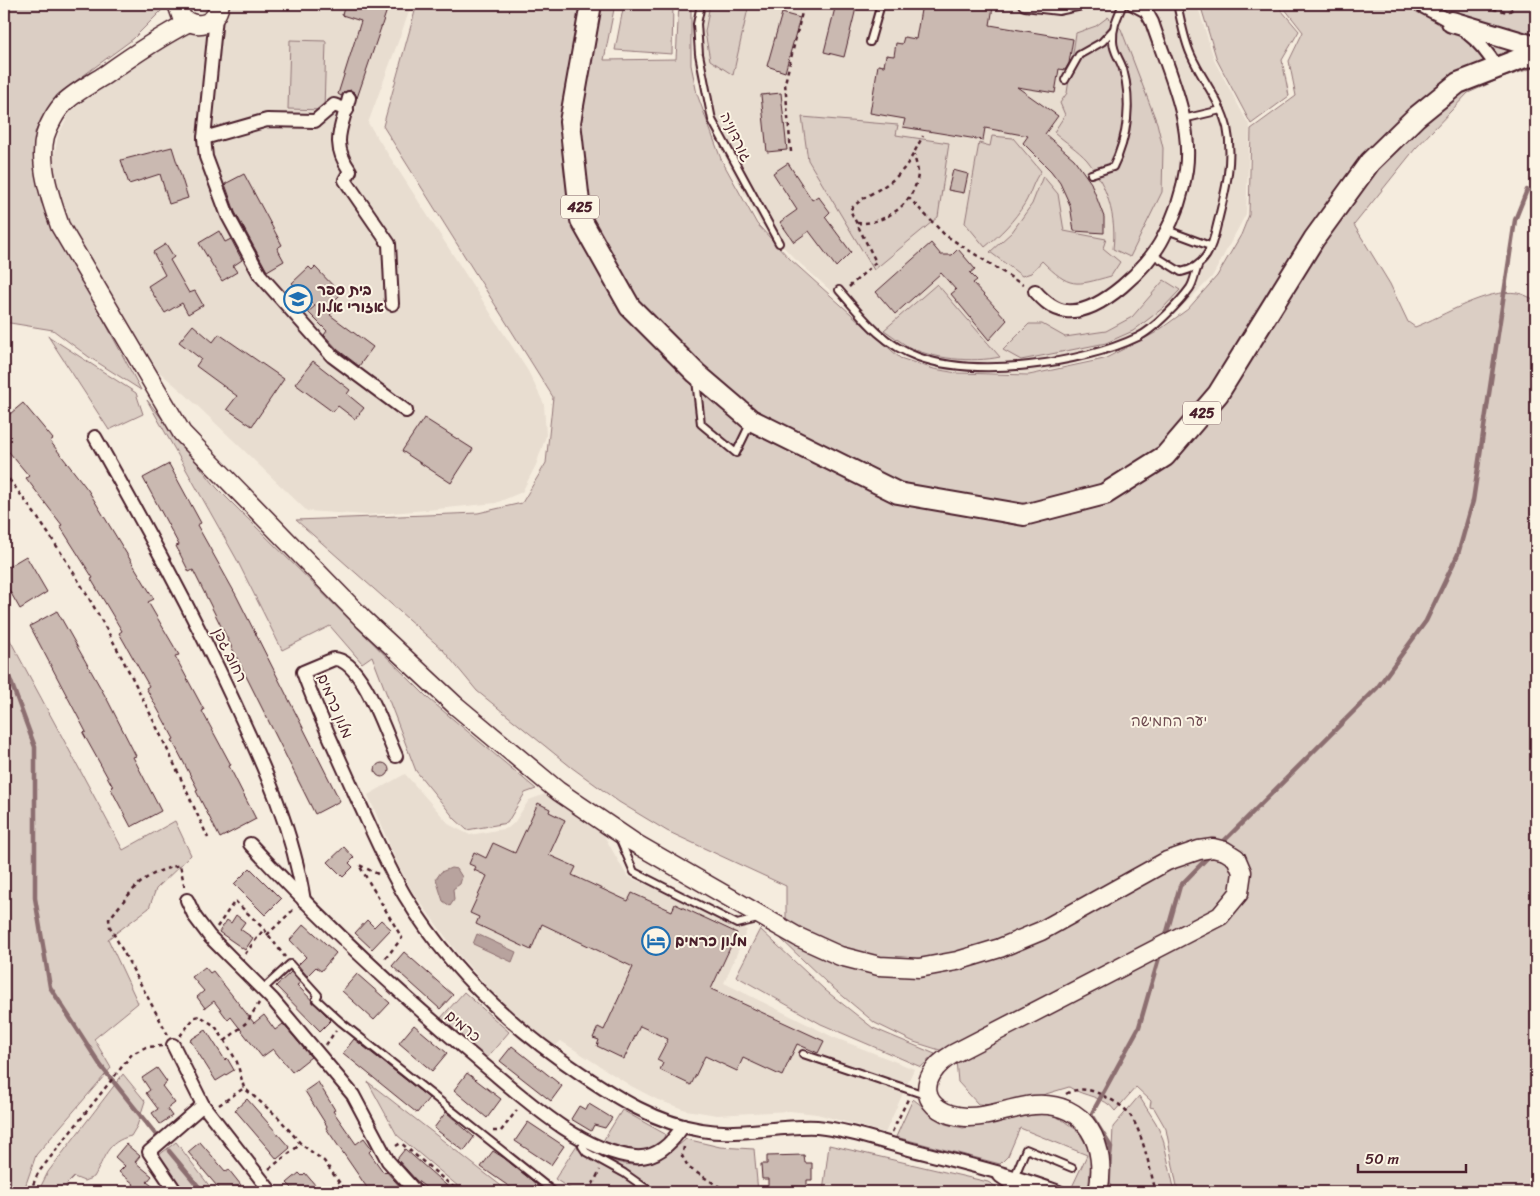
<svg xmlns="http://www.w3.org/2000/svg" width="1540" height="1196" font-family="Sriracha,'Playpen Sans Hebrew',sans-serif">
  <style>
    .built { fill: #e8ddd0 }
    .green { fill: #dbcec4; stroke: #927678 }
    .water { fill: #b8a39e; stroke: #8c6e70 }
    .lines { fill: none; stroke-linecap: round; stroke-linejoin: round }
    .stream { stroke: #8c6e70; stroke-width: 4.5 }
    .building { fill: #cab9b1; stroke: #4a1f2b }
    .service-casing { stroke: #4a1f2b; stroke-width: 10 }
    .minor-casing { stroke: #4a1f2b; stroke-width: 16 }
    .secondary-casing { stroke: #4a1f2b; stroke-width: 21 }
    .primary-casing { stroke: #4a1f2b; stroke-width: 24 }
    .path { stroke: #4a1f2b; stroke-width: 2.5; stroke-dasharray: 4 4; stroke-linecap: butt }
    .service { stroke: #fcf5e5; stroke-width: 6 }
    .minor { stroke: #fcf5e5; stroke-width: 12 }
    .secondary { stroke: #fcf5e5; stroke-width: 18 }
    .primary { stroke: #fcf5e5; stroke-width: 20 }
    .labels { text-anchor: middle; stroke-width: 4; stroke-linejoin: round; paint-order: stroke }
    .shield { fill: #fcf5e5; stroke: #7f5f63; stroke-width: 1 }
    .shield-label { font-size: 14px; font-weight: bold; fill: #4a1f2b }
    .street-label { font-size: 15px; fill: #4a1f2b; stroke: #fcf5e5 }
    .poi-label { font-size: 15px; font-weight: bold; fill: #4a1f2b; stroke: #fcf5e5; text-anchor: start }
    .park-label { font-size: 15px; fill: #6e4b51; stroke: #fcf5e5 }
  </style>
  <rect width="100%" height="100%" fill="#f5ecde"/>
  <filter id="ink" filterUnits="userSpaceOnUse"><feTurbulence type="fractalNoise" baseFrequency=".02" numOctaves="2"/><feDisplacementMap in="SourceGraphic" scale="10" xChannelSelector="R" yChannelSelector="G"/><feConvolveMatrix kernelMatrix="1 2 1 2 8 2 1 2 1" color-interpolation-filters="sRGB"/></filter>
  <g filter="url(#ink)">
    <!-- built -->
    <g class="built">
      <polygon points="212,4 412,4 368,123 528,371 544,404 546,436 536,465 522,492 496,503 427,510 366,515 307,511 184,393 157,370 70,228 57,191 53,163 58,135 71,111"/>
      <polygon points="697,4 1197,4 1215,62 1250,127 1246,214 1212,277 1188,301 1154,328 1101,356 1030,374 941,370 901,353 795,259 759,222 722,151 694,66"/>
      <polygon points="405,774 450,825 470,835 508,828 514,823 529,800 548,793 603,834 627,876 747,930 724,983 833,1037 914,1069 885,1133 817,1114 790,1111 717,1115 686,1110 658,1100 631,1086 561,1041 555,1046 505,1006 458,954 412,891 399,867 368,795"/>
    </g>
    <!-- green -->
    <g class="green">
      <polygon points="4,4 166,4 164,8 133,39 57,95 35,132 41,202 141,390 89,357 53,330 4,322"/>
      <path d="M417 4H615L604 60 676 59 679 4H691V65L697 94 721 159 757 224 791 260 900 358 934 369 957 373 1029 375 1104 359 1155 333 1188 309 1217 276 1241 235 1249 215 1251 129 1296 96 1289 61 1303 32 1281 4H1536V67L1502 78 1468 93 1415 149 1354 225 1390 284 1408 322 1415 327C1444 316 1486 288 1518 293 1524 294 1530 298 1536 300V1192H1178L1166 1129 1154 1108 1150 1107 1151 1101 1136 1087 1115 1111C1105 1096 1084 1097 1069 1087L1006 1106 978 1104 958 1082 956 1060 946 1052 914 1042 875 1023 826 982 757 916 786 926V886L667 831 619 802 571 767 477 691 443 650 296 520 478 513 522 503 546 463 553 397 383 126Z"/>
      <polygon points="624,4 673,4 672,54 615,50"/>
      <polygon points="710,4 749,4 733,75 710,60 705,32"/>
      <polygon points="1200,4 1276,4 1299,31 1282,60 1289,96 1251,124 1217,60"/>
      <path d="M1108 17 1121 29 1157 123 1163 148 1162 192 1130 257 1113 249C1117 217 1107 185 1087 160 1078 150 1064 141 1054 132L1065 115 1060 103 1067 93 1076 33 1096 26Z"/>
      <polygon points="290,40 326,41 324,110 288,109"/>
      <polygon points="802,117 898,125 896,135 949,143 938,217 874,270 808,160"/>
      <path d="M992 136 1013 138 1041 171C1033 181 1031 193 1025 203 1014 221 1001 234 985 247L965 223 979 143 990 146Z"/>
      <path d="M1043 176 1058 194 1064 231 1106 239 1103 248 1120 262 1111 276C1075 286 1070 289 1042 261L1031 273 1022 276 990 252 1012 232 1032 204Z"/>
      <polygon points="1164,280 1180,290 1163,308 1133,331 1106,343 1021,360 1003,350 1029,324 1042,324 1065,337 1106,331 1132,317"/>
      <path d="M937 284 1000 357C973 363 931 359 907 346 899 341 892 335 884 330Z"/>
      <polygon points="48,336 136,393 143,414 109,430"/>
      <polygon points="147,400 217,488 429,699 536,789 525,793 507,823 467,830 455,819 416,771 372,656 362,663 330,626 282,650 236,558"/>
      <polygon points="4,629 123,850 175,821 191,855 156,889 149,908 108,939 138,1003 94,1039 111,1068 36,1155 24,1190 25,1192 4,1192"/>
      <polygon points="760,929 825,990 873,1028 935,1054 921,1067 821,1024 736,976"/>
      <polygon points="464,992 509,1032 485,1060 440,1019"/>
      <path d="M123 1074 145 1101 137 1126 131 1136C106 1142 105 1158 94 1177L84 1181 74 1177 66 1185 67 1192H38L48 1172Z"/>
      <polygon points="368,1082 509,1192 465,1192 397,1135"/>
      <polygon points="1139,1096 1156,1123 1163,1139 1175,1192 1110,1192 1113,1127"/>
      <polygon points="913,1099 945,1124 963,1128 1033,1115 1049,1114 1061,1119 1078,1131 1088,1148 1091,1161 1088,1192 1072,1187 1087,1155 1020,1128 1008,1156 1000,1164 896,1137"/>
      <path d="M622 1110 665 1134C660 1162 619 1146 603 1141Z"/>
      <path d="M686 1139 720 1147 754 1149 758 1192H575L555 1179 577 1145C625 1168 643 1177 686 1139Z"/>
      <polygon points="176,1142 214,1192 184,1192 159,1155"/>
      <polygon points="829,1145 988,1182 1005,1192 823,1192"/>
    </g>
    <!-- water -->
    <g class="water">
      <polygon points="451,868 457,869 462,877 460,884 453,889 454,900 450,906 443,901 436,879 441,872"/>
      <polygon points="477,934 516,952 512,962 473,944"/>
    </g>
    <g class="lines">
      <!-- stream -->
      <g class="stream">
        <polyline points="4,663 35,747 35,898 50,987 101,1066 157,1136"/>
        <polyline points="1220,845 1377,688 1426,621 1458,554 1473,501 1515,220 1527,190"/>
        <polyline points="1165,939 1180,886 1211,854"/>
        <polyline points="169,1151 203,1192"/>
        <polyline points="1108,1167 1111,1147 1091,1115 1139,1027 1160,954"/>
      </g>
    </g>
    <!-- building -->
    <g class="building">
      <polygon points="345,4 389,4 357,98 355,93 351,90 344,92 341,96 338,94 361,21 342,15"/>
      <polygon points="836,4 857,4 844,57 824,52"/>
      <polygon points="922,4 988,4 987,6 993,7 990,25 1073,39 1069,63 1065,70 1059,69 1055,93 1017,87 1058,116 1045,134 1074,159 1091,183 1104,217 1104,233 1074,231 1070,205 1060,183 1051,171 1023,143 1028,136 985,128 983,140 903,127 905,119 870,113 878,65 884,66 886,55 894,56 896,43 902,44 904,37 916,39"/>
      <polygon points="782,13 800,18 785,72 767,66"/>
      <polygon points="781,93 787,150 767,152 761,95"/>
      <polygon points="172,147 188,198 169,204 160,174 129,184 121,160"/>
      <polygon points="788,163 812,200 818,196 830,212 825,217 851,252 836,267 809,231 794,242 780,222 797,210 773,173"/>
      <polygon points="953,170 968,174 964,193 948,190"/>
      <polygon points="244,174 282,245 277,248 284,261 267,271 235,212 225,184"/>
      <polygon points="219,231 225,242 231,239 242,260 233,266 237,272 222,281 199,243"/>
      <polygon points="931,243 941,255 952,255 958,249 975,269 970,273 977,280 973,283 1007,320 989,340 951,294 956,290 941,273 895,314 876,292"/>
      <polygon points="166,244 174,257 170,260 189,293 195,291 203,305 188,314 182,303 165,313 148,286 165,275 153,252"/>
      <polygon points="309,267 312,270 315,267 341,294 330,305 335,310 330,315 373,347 359,366 338,350 324,335 327,331 308,312 315,306 292,283"/>
      <polygon points="193,325 213,342 219,334 284,379 252,426 227,409 237,396 196,366 201,359 179,342"/>
      <polygon points="313,361 350,390 347,394 364,408 355,419 338,406 333,412 295,384"/>
      <polygon points="23,403 53,439 50,441 88,490 154,599 148,602 179,655 175,656 204,710 202,711 231,765 229,766 256,819 220,838 196,791 198,790 172,740 174,739 146,688 149,686 119,633 122,631 91,579 93,578 60,526 62,525 26,478 29,476 4,446 4,419"/>
      <polygon points="424,418 473,449 451,483 402,451"/>
      <polygon points="169,464 201,523 197,525 236,595 340,801 315,814 193,570 189,572 176,546 179,545 143,478"/>
      <polygon points="26,556 47,592 20,609 4,581 4,569"/>
      <polygon points="57,611 108,701 136,756 133,757 161,811 131,827 111,789 113,787 83,733 86,732 30,626"/>
      <circle cx="382" cy="770" r="7"/>
      <polygon points="538,803 550,809 549,812 565,820 549,855 576,867 572,875 628,901 632,893 672,911 675,904 737,933 711,989 824,1041 818,1053 797,1044 782,1076 743,1058 737,1071 705,1056 691,1085 660,1070 663,1063 657,1060 668,1039 640,1026 624,1059 597,1046 599,1040 593,1038 598,1027 604,1030 633,967 542,924 531,950 476,924 479,917 470,913 487,876 474,870 476,867 469,864 474,852 486,858 493,843 515,853"/>
      <polygon points="344,847 354,858 349,863 353,867 343,877 328,862"/>
      <polygon points="250,868 281,899 265,915 234,884"/>
      <polygon points="236,915 245,922 240,929 253,938 245,950 219,932 227,920 231,923"/>
      <polygon points="367,920 374,927 381,920 391,929 372,949 355,933"/>
      <polygon points="304,924 336,953 321,971 316,967 307,976 298,965 306,957 290,940"/>
      <polygon points="404,952 453,995 440,1009 392,966"/>
      <polygon points="205,967 210,973 213,971 254,1023 264,1015 275,1030 283,1024 311,1057 292,1072 273,1049 262,1057 231,1017 228,1020 214,1001 205,1008 197,997 204,991 192,977"/>
      <polygon points="291,972 300,983 297,985 331,1020 320,1031 276,986"/>
      <polygon points="357,974 390,1003 374,1020 342,991"/>
      <polygon points="414,1025 447,1053 432,1071 399,1043"/>
      <polygon points="206,1030 225,1060 227,1058 234,1070 216,1081 190,1040"/>
      <polygon points="354,1039 429,1098 417,1113 343,1053"/>
      <polygon points="512,1046 562,1086 551,1101 500,1061"/>
      <polygon points="157,1068 167,1082 162,1086 175,1103 167,1109 172,1116 160,1124 152,1113 158,1109 146,1093 150,1090 142,1078"/>
      <polygon points="467,1073 501,1099 487,1118 454,1090"/>
      <polygon points="318,1082 335,1110 333,1111 356,1144 364,1138 372,1149 369,1152 384,1173 386,1171 403,1190 401,1192 370,1192 326,1128 327,1126 305,1091"/>
      <polygon points="247,1099 290,1148 277,1159 235,1110"/>
      <polygon points="589,1104 612,1118 605,1128 594,1125 591,1131 571,1119 579,1106 586,1110"/>
      <polygon points="446,1112 474,1137 464,1151 434,1128"/>
      <polygon points="528,1122 564,1146 551,1165 515,1141"/>
      <polygon points="200,1142 226,1172 229,1170 241,1185 233,1192 222,1192 188,1152"/>
      <polygon points="126,1144 140,1156 135,1162 152,1176 147,1182 160,1192 128,1192 134,1184 119,1172 125,1166 115,1157"/>
      <polygon points="405,1149 454,1192 432,1192 416,1180 397,1159"/>
      <polygon points="493,1151 504,1158 546,1192 517,1192 481,1167"/>
      <polygon points="804,1155 805,1163 812,1163 812,1180 807,1180 807,1192 768,1192 768,1179 762,1179 761,1164 767,1164 767,1156"/>
      <polygon points="299,1173 302,1176 305,1173 321,1192 296,1192 287,1183"/>
    </g>
    <g class="lines">
      <defs>
        <g id="service">
          <polyline points="701,4 697,24 699,54 712,120 779,243"/>
          <polyline points="870,42 881,4"/>
          <polyline points="1065,80 1079,55 1102,42 1113,30"/>
          <polyline points="1183,119 1221,110"/>
          <path d="M1091 174 1113 167C1128 137 1132 102 1123 69 1120 59 1113 52 1113 41 1112 27 1118 16 1123 4"/>
          <polyline points="1167,230 1210,246"/>
          <path d="M1152 254 1181 272C1206 267 1212 248 1217 225 1225 193 1234 160 1227 127 1220 100 1202 80 1191 55 1184 40 1181 20 1177 4"/>
          <path d="M839 290C863 318 882 344 918 357 977 378 1082 364 1138 337 1153 330 1180 302 1190 288 1194 282 1195 273 1198 266"/>
          <polyline points="696,380 701,424 736,453 751,422"/>
          <polyline points="620,840 634,872 737,924 758,919"/>
          <polyline points="262,990 290,964 318,995 316,999 341,1022 554,1192"/>
          <polyline points="803,1054 925,1095"/>
          <polyline points="585,1140 582,1146 586,1152 624,1173 651,1192"/>
          <polyline points="1014,1178 1026,1149 1072,1168"/>
        </g>
        <g id="minor">
          <polyline points="1025,4 1059,8 1078,4"/>
          <path d="M1418 4C1454 23 1476 32 1497 68"/>
          <polyline points="216,17 204,138 206,157 228,216 260,275 332,356 406,411"/>
          <path d="M349 98C342 128 330 142 350 171L345 180 389 244 392 304"/>
          <polyline points="204,138 267,120 315,121 334,105 347,110"/>
          <path d="M1035 291C1043 300 1053 310 1066 311 1100 315 1149 266 1163 238 1174 218 1183 193 1186 170 1193 120 1167 68 1152 22L1146 11 1133 4"/>
          <path d="M95 437C144 524 192 611 234 702 264 767 293 829 304 901"/>
          <path d="M396 756C385 733 362 659 334 659L303 672C318 714 338 755 356 796 372 830 386 864 405 896 448 967 511 1027 580 1073 617 1098 657 1123 701 1130 740 1137 778 1125 817 1127 848 1130 879 1141 909 1149 959 1162 1010 1174 1059 1192"/>
          <path d="M250 844C323 923 402 996 484 1065 525 1099 580 1151 635 1157 657 1159 672 1143 683 1126"/>
          <polyline points="187,900 195,917 210,937 273,1000 353,1095 388,1161 416,1192"/>
          <polyline points="173,1045 203,1105 271,1192"/>
          <polyline points="1000,1176 1023,1192"/>
          <polyline points="176,1192 149,1152 203,1105"/>
        </g>
        <g id="secondary">
          <path d="M177 4 182 18C199 30 216 24 220 4"/>
          <path d="M189 22C158 38 133 55 105 75 91 84 75 92 64 103 56 111 48 126 45 136 38 164 51 200 60 226L182 433 364 620 455 705 558 791 633 842 798 937 840 956 879 966 919 968 957 961 1000 948 1041 931 1167 861 1199 850 1213 848 1225 851 1236 858 1242 872 1239 893 1220 916 953 1054C914 1077 920 1114 966 1117 989 1118 1011 1107 1034 1105 1087 1101 1108 1146 1098 1192"/>
        </g>
        <g id="primary">
          <polyline points="591,4 570,122 581,220 630,307 696,373 751,420 898,493 1024,515 1105,494 1165,456 1218,394 1314,239 1370,162 1416,117 1458,83 1525,57 1536,56"/>
          <polyline points="1452,22 1536,47"/>
        </g>
      </defs>
      <!-- service casing -->
      <use href="#service" class="service-casing"/>
      <!-- minor casing -->
      <use href="#minor" class="minor-casing"/>
      <!-- secondary casing -->
      <use href="#secondary" class="secondary-casing"/>
      <!-- primary casing -->
      <use href="#primary" class="primary-casing"/>
      <!-- path -->
      <g class="path">
        <polyline points="1470,4 1508,12 1514,8 1513,4"/>
        <polyline points="791,152 785,83 804,4"/>
        <polyline points="908,197 945,235 1023,285"/>
        <path d="M857 223C884 225 915 204 918 174 918 168 915 160 914 154"/>
        <path d="M849 287 876 262 850 210C863 195 883 190 897 176 909 165 915 150 923 136"/>
        <path d="M4 473C91 582 151 712 208 838"/>
        <polyline points="378,874 359,865 402,938 384,960"/>
        <polyline points="217,927 235,901 264,929 285,957"/>
        <polyline points="267,935 295,908"/>
        <polyline points="245,954 264,929"/>
        <path d="M168 1035 110 927 109 919C134 889 140 874 180 865L185 889"/>
        <polyline points="180,1036 195,1017 200,1016 215,1026 225,1041 237,1062 244,1088 278,1117 301,1144 324,1161 346,1192"/>
        <polyline points="225,1041 247,1022 259,1003"/>
        <polyline points="326,1045 336,1030"/>
        <path d="M1066 1094C1078 1087 1091 1089 1102 1095 1112 1100 1124 1106 1130 1115 1143 1133 1150 1171 1156 1192"/>
        <polyline points="219,1105 244,1088"/>
        <polyline points="493,1131 501,1131 517,1110"/>
        <polyline points="892,1132 908,1099"/>
        <polyline points="396,1146 401,1143 459,1192"/>
        <polyline points="684,1147 682,1156 689,1168 728,1192"/>
        <polyline points="269,1169 301,1144"/>
        <polyline points="30,1192 38,1173 132,1054 146,1047 162,1046"/>
        <polyline points="595,1192 592,1186 600,1170"/>
      </g>
      <!-- service -->
      <use href="#service" class="service"/>
      <!-- minor -->
      <use href="#minor" class="minor"/>
      <!-- secondary -->
      <use href="#secondary" class="secondary"/>
      <!-- primary -->
      <use href="#primary" class="primary"/>
    </g>
  </g>
  <!-- icons -->
  <defs>
    <symbol id="school-ring" viewBox="-11 -11 22 22"><circle r="9.5" fill="#fcf5e5" stroke="#1f6fb2" stroke-width="1.5"/><path d="M0-5L7-2L0 1L-7-2ZM-4 1L0 2.5L4 1V4Q0 6-4 4Z" fill="#1f6fb2"/></symbol>
    <symbol id="hotel-ring" viewBox="-11 -11 22 22"><circle r="9.5" fill="#fcf5e5" stroke="#1f6fb2" stroke-width="1.5"/><path d="M-6-4.5h1.5V1H6V5H4.5V3h-9V5H-6ZM-4 0a1.8 1.8 0 1 1 3.6 0ZM.5 0V-2.5h3Q6-2.5 6 0Z" fill="#1f6fb2"/></symbol>
  </defs>
  <g fill-rule="evenodd">
    <use href="#school-ring" x="282" y="283" width="32" height="32"/>
    <use href="#hotel-ring" x="640" y="925" width="32" height="32"/>
  </g>
  <g class="labels">
    <!-- shield labels -->
    <g class="shield">
      <rect x="561" y="195.5" width="38" height="23" rx="4"/>
      <rect x="1183" y="401.5" width="38" height="23" rx="4"/>
    </g>
    <g class="shield-label">
      <text x="580" y="212">425</text>
      <text x="1202" y="418">425</text>
    </g>
    <!-- street labels -->
    <g class="street-label">
      <text transform="translate(736 137) rotate(64)" y="5">גורדוניה</text>
      <text transform="translate(230 655) rotate(64)" y="5">רחוב גפן</text>
      <text transform="translate(335 706) rotate(67)" y="5">מלון כרמים</text>
      <text transform="translate(463 1026) rotate(40)" y="5">כרמים</text>
    </g>
    <!-- poi labels -->
    <g class="poi-label">
      <text x="317" y="295">בית ספר<tspan x="317" dy="17">אזורי אלון</tspan></text>
      <text x="675" y="946">מלון כרמים</text>
    </g>
    <!-- park labels -->
    <g class="park-label">
      <text x="1169" y="726">יער החמישה</text>
    </g>
  </g>
  <!-- margin -->
  <rect width="1540" height="1196" fill="none" stroke="#fcf5e5" stroke-width="20"/>
  <rect x="10" y="10" width="1520" height="1176" fill="none" stroke="#4a1f2b" stroke-width="2" filter="url(#ink)"/>
  <!-- scale -->
  <path d="M1358 1164v8h108v-8" fill="none" stroke="#4a1f2b" stroke-width="2.5"/>
  <text x="1365" y="1164" font-size="15" fill="#4a1f2b" stroke="#fcf5e5" stroke-width="4" paint-order="stroke">50 m</text>
</svg>
